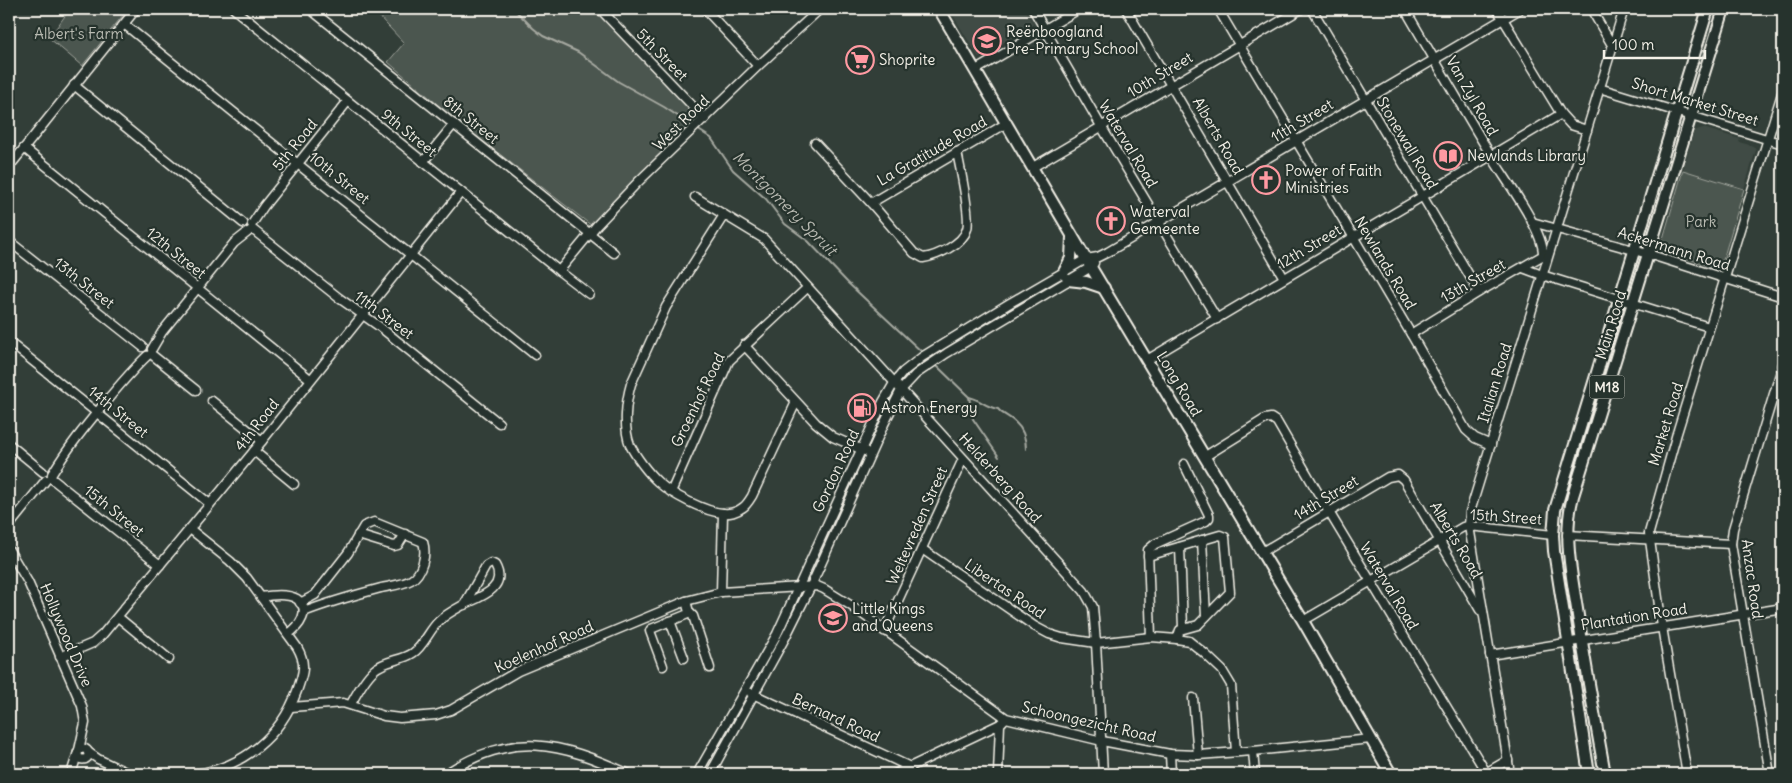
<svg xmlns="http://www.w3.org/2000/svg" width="1792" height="783" font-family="Delius,sans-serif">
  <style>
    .built { fill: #404b44 }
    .green { fill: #4c564f; stroke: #a0a49c }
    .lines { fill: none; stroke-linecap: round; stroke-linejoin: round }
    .stream { stroke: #a6a9a1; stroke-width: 2 }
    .minor-casing { stroke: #f4f1e8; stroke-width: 11 }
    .major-casing { stroke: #f4f1e8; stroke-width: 14 }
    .minor { stroke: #26332d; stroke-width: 8 }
    .major { stroke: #26332d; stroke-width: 10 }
    .labels { text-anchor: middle; stroke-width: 4.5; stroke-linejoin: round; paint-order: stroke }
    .shield { fill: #26332d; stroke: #b6b8b0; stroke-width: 1 }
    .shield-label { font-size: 14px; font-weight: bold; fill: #f4f1e8 }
    .poi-label { font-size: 15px; fill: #f4f1e8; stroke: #26332d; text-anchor: start }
    .park-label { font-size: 15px; fill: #b9bbb2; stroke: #26332d }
    .street-label { font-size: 15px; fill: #f4f1e8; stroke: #26332d }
    .water-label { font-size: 16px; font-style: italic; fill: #babbb3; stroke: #26332d }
  </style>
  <rect width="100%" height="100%" fill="#323e38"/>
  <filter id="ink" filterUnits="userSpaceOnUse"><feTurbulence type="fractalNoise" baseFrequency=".02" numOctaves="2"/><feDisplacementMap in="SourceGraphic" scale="10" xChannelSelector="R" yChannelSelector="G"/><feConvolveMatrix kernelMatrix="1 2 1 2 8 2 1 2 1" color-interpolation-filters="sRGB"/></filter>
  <g filter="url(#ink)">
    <!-- built -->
    <g class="built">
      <polygon points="949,9 1025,9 1034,24 979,58"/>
      <polygon points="1703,128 1740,139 1739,142 1753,146 1756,150 1744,189 1683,170 1694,131"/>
    </g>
    <!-- green -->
    <g class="green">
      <polygon points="70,9 128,9 82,66 49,38"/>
      <polygon points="372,9 598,9 702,119 592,226 457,121 388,62 404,43"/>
      <polygon points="1683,170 1744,189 1720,270 1660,249"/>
    </g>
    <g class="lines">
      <!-- stream -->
      <g class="stream">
        <polyline points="514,9 533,28 543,36 578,52 619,82 664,107 693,126"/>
        <polyline points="697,129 711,138 733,170 766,199 785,224 808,241 848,283 923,353"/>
        <polyline points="936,365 969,397 973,419 999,457"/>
        <path d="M969 397C982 400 985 407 998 409 1003 415 1010 417 1015 422 1023 429 1026 440 1026 449"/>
      </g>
      <defs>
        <g id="minor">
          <polyline points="234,9 559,271 597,225 638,182 758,66 820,9"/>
          <polyline points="310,9 614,253"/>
          <polyline points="600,9 705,119"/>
          <polyline points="705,9 758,66"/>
          <polyline points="1033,9 1101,126 1217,319"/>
          <polyline points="1126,9 1284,278"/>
          <polyline points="1218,9 1411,334 1466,430 1475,438 1491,445"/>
          <polyline points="1312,9 1479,292"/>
          <path d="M1405 9C1433 57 1461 106 1490 154 1504 178 1544 230 1543 255"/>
          <polyline points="1497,9 1561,114 1571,125 1587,130"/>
          <polyline points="1591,9 1612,45"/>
          <polyline points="124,24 535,355"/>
          <polyline points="976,70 1079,9"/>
          <polyline points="74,85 243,223"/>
          <polyline points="1599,88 1783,144"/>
          <path d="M815 143 871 203 914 253 923 258C937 256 963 244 967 229 971 217 960 167 957 152"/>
          <polyline points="24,148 310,379"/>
          <polyline points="423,162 454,124"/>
          <polyline points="9,167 136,9"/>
          <polyline points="1033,167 1301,9"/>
          <polyline points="695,197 764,239 1084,591 1093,607 1096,643 1103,774"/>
          <polyline points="871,203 1007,123"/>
          <path d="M724 215 666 307 631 384C626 401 623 427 630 445 636 457 648 473 658 482 671 494 705 512 723 513 729 514 737 512 742 508 746 506 749 501 752 496L796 402"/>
          <polyline points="1532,222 1648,254 1783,297"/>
          <polyline points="252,224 264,206 348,101"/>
          <polyline points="252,229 339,298 380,327 499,423"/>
          <polyline points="9,241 143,347"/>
          <polyline points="1523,268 1542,275 1709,327"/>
          <polyline points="559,271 589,294"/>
          <polyline points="1411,334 1479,292 1547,253"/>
          <polyline points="9,342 210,504"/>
          <polyline points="744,345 816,423 833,437 865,451"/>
          <polyline points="152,349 162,332 234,243 248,232"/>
          <polyline points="151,354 196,390"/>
          <polyline points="1147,360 1561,114"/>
          <polyline points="212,401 262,441"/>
          <polyline points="9,444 43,472"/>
          <polyline points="254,451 294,484"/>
          <polyline points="1204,457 1265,419 1271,418 1277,422 1329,512 1487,774"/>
          <path d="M52 474C67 449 85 427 103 405 117 388 131 371 147 356"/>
          <polyline points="51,478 160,565"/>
          <polyline points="671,492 729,361 807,288"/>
          <polyline points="9,526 46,480"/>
          <path d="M190 529 230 561 247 578 297 647C307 664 303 674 297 691 281 736 243 767 196 774"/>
          <polyline points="358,535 394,546 398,545 405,534"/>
          <polyline points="1567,535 1731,544"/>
          <polyline points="1202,540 1206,616"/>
          <polyline points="1180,547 1183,628"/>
          <polyline points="922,549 1034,626 1049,634 1062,638 1096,643 1151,637 1177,639 1189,641 1204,653 1222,670 1231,685 1236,752"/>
          <polyline points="9,550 28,582 82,706 85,723 79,750"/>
          <polyline points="1262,552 1388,477 1398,475 1404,480 1480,610"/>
          <polyline points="1148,556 1220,535 1225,537 1230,592 1198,625 1180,630 1177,639"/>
          <polyline points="721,592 723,513"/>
          <path d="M261 597C272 595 287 593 297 599 312 610 299 627 288 634"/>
          <path d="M300 603 315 595 348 553 364 526 374 522 423 542C427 554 422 574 411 580 402 585 390 586 381 588 355 595 329 602 304 612"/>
          <polyline points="689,612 693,616 710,668"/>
          <polyline points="118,617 169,659"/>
          <polyline points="670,621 684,658"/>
          <polyline points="1303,621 1463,527 1469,526 1553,535"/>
          <polyline points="884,631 963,459"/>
          <polyline points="1151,637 1148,550 1155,544 1206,521 1209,518 1209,515 1184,464"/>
          <polyline points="1490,655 1783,608"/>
          <polyline points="60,657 93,643 103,634 254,451 461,192"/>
          <polyline points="663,666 650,631 651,629 688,614 689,612 686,601"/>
          <polyline points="751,693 910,767 910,774"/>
          <polyline points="1193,698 1198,755"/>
          <path d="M351 704C357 693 364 679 374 670 385 660 401 661 413 653 424 646 429 630 439 621 446 614 456 609 465 604 480 597 508 588 495 565L491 563 486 566 464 605"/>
          <polyline points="291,707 343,703 384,716 400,718 436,715 451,710 518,671 686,601 721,592 817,586 824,589 850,605 1006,718 1102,741 1170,754 1198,755 1253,751 1371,739"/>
          <circle cx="83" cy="754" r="5.5"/>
          <polyline points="1253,751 1255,774"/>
          <polyline points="88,752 98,759 130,774"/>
          <polyline points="1170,754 1171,774"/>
          <polyline points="71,774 77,755"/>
          <path d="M445 774C514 730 558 742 629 774"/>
          <polyline points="697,774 777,634 883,402 894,383 903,372 922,357 1010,303 1086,259 1098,257 1108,252 1520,9"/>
          <polyline points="710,774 786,636 811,586 884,424 901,390 916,374 947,353 1091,267 1094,263"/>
          <polyline points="895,774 1000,724"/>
          <polyline points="998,774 1000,724 1003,721"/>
          <polyline points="1484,774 1508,760"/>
          <polyline points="1510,774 1469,526 1470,512 1624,9"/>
          <polyline points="1687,774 1662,627 1649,533 1677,433 1783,90"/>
          <polyline points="1770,774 1731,544 1733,529 1783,364"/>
        </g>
        <g id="major">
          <polyline points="939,9 1086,259 1303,621 1391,774"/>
          <polyline points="1063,274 1071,258 1072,237"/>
          <polyline points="1068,280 1086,282 1104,288"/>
          <polyline points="1589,774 1554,551 1553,535 1555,510 1708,9"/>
          <path d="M1605 774C1595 719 1585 664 1577 609 1571 571 1563 534 1573 496L1724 9"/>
        </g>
      </defs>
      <!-- minor casing -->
      <use href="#minor" class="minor-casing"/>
      <!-- major casing -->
      <use href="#major" class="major-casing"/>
      <!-- minor -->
      <use href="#minor" class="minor"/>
      <!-- major -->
      <use href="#major" class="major"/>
    </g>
  </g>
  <!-- icons -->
  <defs>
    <symbol id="school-ring" viewBox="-11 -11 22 22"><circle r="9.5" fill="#26332d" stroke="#ff9aa2" stroke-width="1.5"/><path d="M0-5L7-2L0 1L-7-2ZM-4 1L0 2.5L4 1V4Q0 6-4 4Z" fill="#ff9aa2"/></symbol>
    <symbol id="supermarket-ring" viewBox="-11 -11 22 22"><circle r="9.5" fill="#26332d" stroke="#ff9aa2" stroke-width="1.5"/><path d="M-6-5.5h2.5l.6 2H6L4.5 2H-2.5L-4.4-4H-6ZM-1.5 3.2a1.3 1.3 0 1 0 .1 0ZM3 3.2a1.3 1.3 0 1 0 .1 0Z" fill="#ff9aa2"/></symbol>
    <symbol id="library-ring" viewBox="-11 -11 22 22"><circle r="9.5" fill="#26332d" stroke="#ff9aa2" stroke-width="1.5"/><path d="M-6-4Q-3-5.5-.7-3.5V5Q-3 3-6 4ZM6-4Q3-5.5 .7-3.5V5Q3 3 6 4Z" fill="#ff9aa2"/></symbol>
    <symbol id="church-ring" viewBox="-11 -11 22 22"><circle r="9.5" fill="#26332d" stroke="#ff9aa2" stroke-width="1.5"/><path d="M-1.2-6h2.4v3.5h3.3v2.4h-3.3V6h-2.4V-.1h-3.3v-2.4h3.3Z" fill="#ff9aa2"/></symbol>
    <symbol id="fuel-ring" viewBox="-11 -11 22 22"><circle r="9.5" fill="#26332d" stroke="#ff9aa2" stroke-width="1.5"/><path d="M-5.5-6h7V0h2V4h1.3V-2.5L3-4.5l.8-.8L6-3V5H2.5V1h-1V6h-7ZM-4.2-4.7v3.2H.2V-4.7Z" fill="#ff9aa2"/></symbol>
  </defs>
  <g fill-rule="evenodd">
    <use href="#school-ring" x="971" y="25" width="32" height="32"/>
    <use href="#supermarket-ring" x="844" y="44" width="32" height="32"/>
    <use href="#library-ring" x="1432" y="140" width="32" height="32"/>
    <use href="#church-ring" x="1250" y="164" width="32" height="32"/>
    <use href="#church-ring" x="1095" y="205" width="32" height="32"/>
    <use href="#fuel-ring" x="846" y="392" width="32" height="32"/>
    <use href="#school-ring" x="817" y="602" width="32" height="32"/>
  </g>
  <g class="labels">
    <!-- shield labels -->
    <rect class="shield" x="1589.5" y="375.5" width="35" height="23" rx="4"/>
    <g class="shield-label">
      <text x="1607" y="392">M18</text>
    </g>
    <!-- poi labels -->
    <g class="poi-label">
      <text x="1006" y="37">Reënboogland<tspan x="1006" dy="17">Pre-Primary School</tspan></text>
      <text x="879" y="65">Shoprite</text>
      <text x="1467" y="161">Newlands Library</text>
      <text x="1285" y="176">Power of Faith<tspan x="1285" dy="17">Ministries</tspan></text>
      <text x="1130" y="217">Waterval<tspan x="1130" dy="17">Gemeente</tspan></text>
      <text x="881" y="413">Astron Energy</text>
      <text x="852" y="614">Little Kings<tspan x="852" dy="17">and Queens</tspan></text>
    </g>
    <!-- park labels -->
    <g class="park-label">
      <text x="79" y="39">Albert's Farm</text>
      <text x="1701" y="227">Park</text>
    </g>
    <!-- street labels -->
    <g class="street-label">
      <text transform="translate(662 55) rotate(46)" y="5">5th Street</text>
      <text transform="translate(1160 75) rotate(-31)" y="5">10th Street</text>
      <text transform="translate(1472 96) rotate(60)" y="5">Van Zyl Road</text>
      <text transform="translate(1695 102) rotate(17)" y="5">Short Market Street</text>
      <text transform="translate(471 120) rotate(39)" y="5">8th Street</text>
      <text transform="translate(1302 121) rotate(-31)" y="5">11th Street</text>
      <text transform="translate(681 123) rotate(-44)" y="5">West Road</text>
      <text transform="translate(409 133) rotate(39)" y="5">9th Street</text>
      <text transform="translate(1218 136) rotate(60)" y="5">Alberts Road</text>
      <text transform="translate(1407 143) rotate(59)" y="5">Stonewall Road</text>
      <text transform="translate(1128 144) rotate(59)" y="5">Waterval Road</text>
      <text transform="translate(295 145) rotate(-51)" y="5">5th Road</text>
      <text transform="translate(932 151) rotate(-30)" y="5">La Gratitude Road</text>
      <text transform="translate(339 178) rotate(39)" y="5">10th Street</text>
      <text transform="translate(1309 247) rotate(-31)" y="5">12th Street</text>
      <text transform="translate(1674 249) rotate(17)" y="5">Ackermann Road</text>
      <text transform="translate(176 253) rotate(39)" y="5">12th Street</text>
      <text transform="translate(1385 263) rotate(59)" y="5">Newlands Road</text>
      <text transform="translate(1473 281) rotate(-30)" y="5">13th Street</text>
      <text transform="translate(84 283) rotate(38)" y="5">13th Street</text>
      <text transform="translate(384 315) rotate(37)" y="5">11th Street</text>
      <text transform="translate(1611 325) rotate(-73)" y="5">Main Road</text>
      <text transform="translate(1495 383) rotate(-73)" y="5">Italian Road</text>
      <text transform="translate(1179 384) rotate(59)" y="5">Long Road</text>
      <text transform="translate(698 400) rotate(-64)" y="5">Groenhof Road</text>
      <text transform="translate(118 412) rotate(39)" y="5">14th Street</text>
      <text transform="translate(1666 424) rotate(-73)" y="5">Market Road</text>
      <text transform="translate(257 425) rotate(-52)" y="5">4th Road</text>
      <text transform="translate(836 471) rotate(-65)" y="5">Gordon Road</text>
      <text transform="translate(1000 478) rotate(48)" y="5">Helderberg Road</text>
      <text transform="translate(1326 498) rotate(-31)" y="5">14th Street</text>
      <text transform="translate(114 511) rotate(39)" y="5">15th Street</text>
      <text transform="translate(1506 517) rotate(4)" y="5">15th Street</text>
      <text transform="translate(917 526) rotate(-66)" y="5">Weltevreden Street</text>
      <text transform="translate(1456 540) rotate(59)" y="5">Alberts Road</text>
      <text transform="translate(1752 579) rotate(82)" y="5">Anzac Road</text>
      <text transform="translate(1389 586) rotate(59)" y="5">Waterval Road</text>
      <text transform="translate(1005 589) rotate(34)" y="5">Libertas Road</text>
      <text transform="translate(1634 617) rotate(-9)" y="5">Plantation Road</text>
      <text transform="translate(66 635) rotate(67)" y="5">Hollywood Drive</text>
      <text transform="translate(544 647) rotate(-24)" y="5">Koelenhof Road</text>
      <text transform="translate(836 718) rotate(25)" y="5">Bernard Road</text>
      <text transform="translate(1089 722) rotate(13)" y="5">Schoongezicht Road</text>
    </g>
    <!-- water labels -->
    <g class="water-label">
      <text transform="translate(785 203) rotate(45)" y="6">Montgomery Spruit</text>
    </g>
  </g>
  <!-- margin -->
  <rect width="1792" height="783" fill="none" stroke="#26332d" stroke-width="30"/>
  <rect x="15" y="15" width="1762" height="753" fill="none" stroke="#f4f1e8" stroke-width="2" filter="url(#ink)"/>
  <!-- scale -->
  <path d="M1604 50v8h101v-8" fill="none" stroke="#f4f1e8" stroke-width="2.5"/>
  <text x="1612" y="50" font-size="15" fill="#f4f1e8" stroke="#26332d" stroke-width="4" paint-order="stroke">100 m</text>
</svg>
